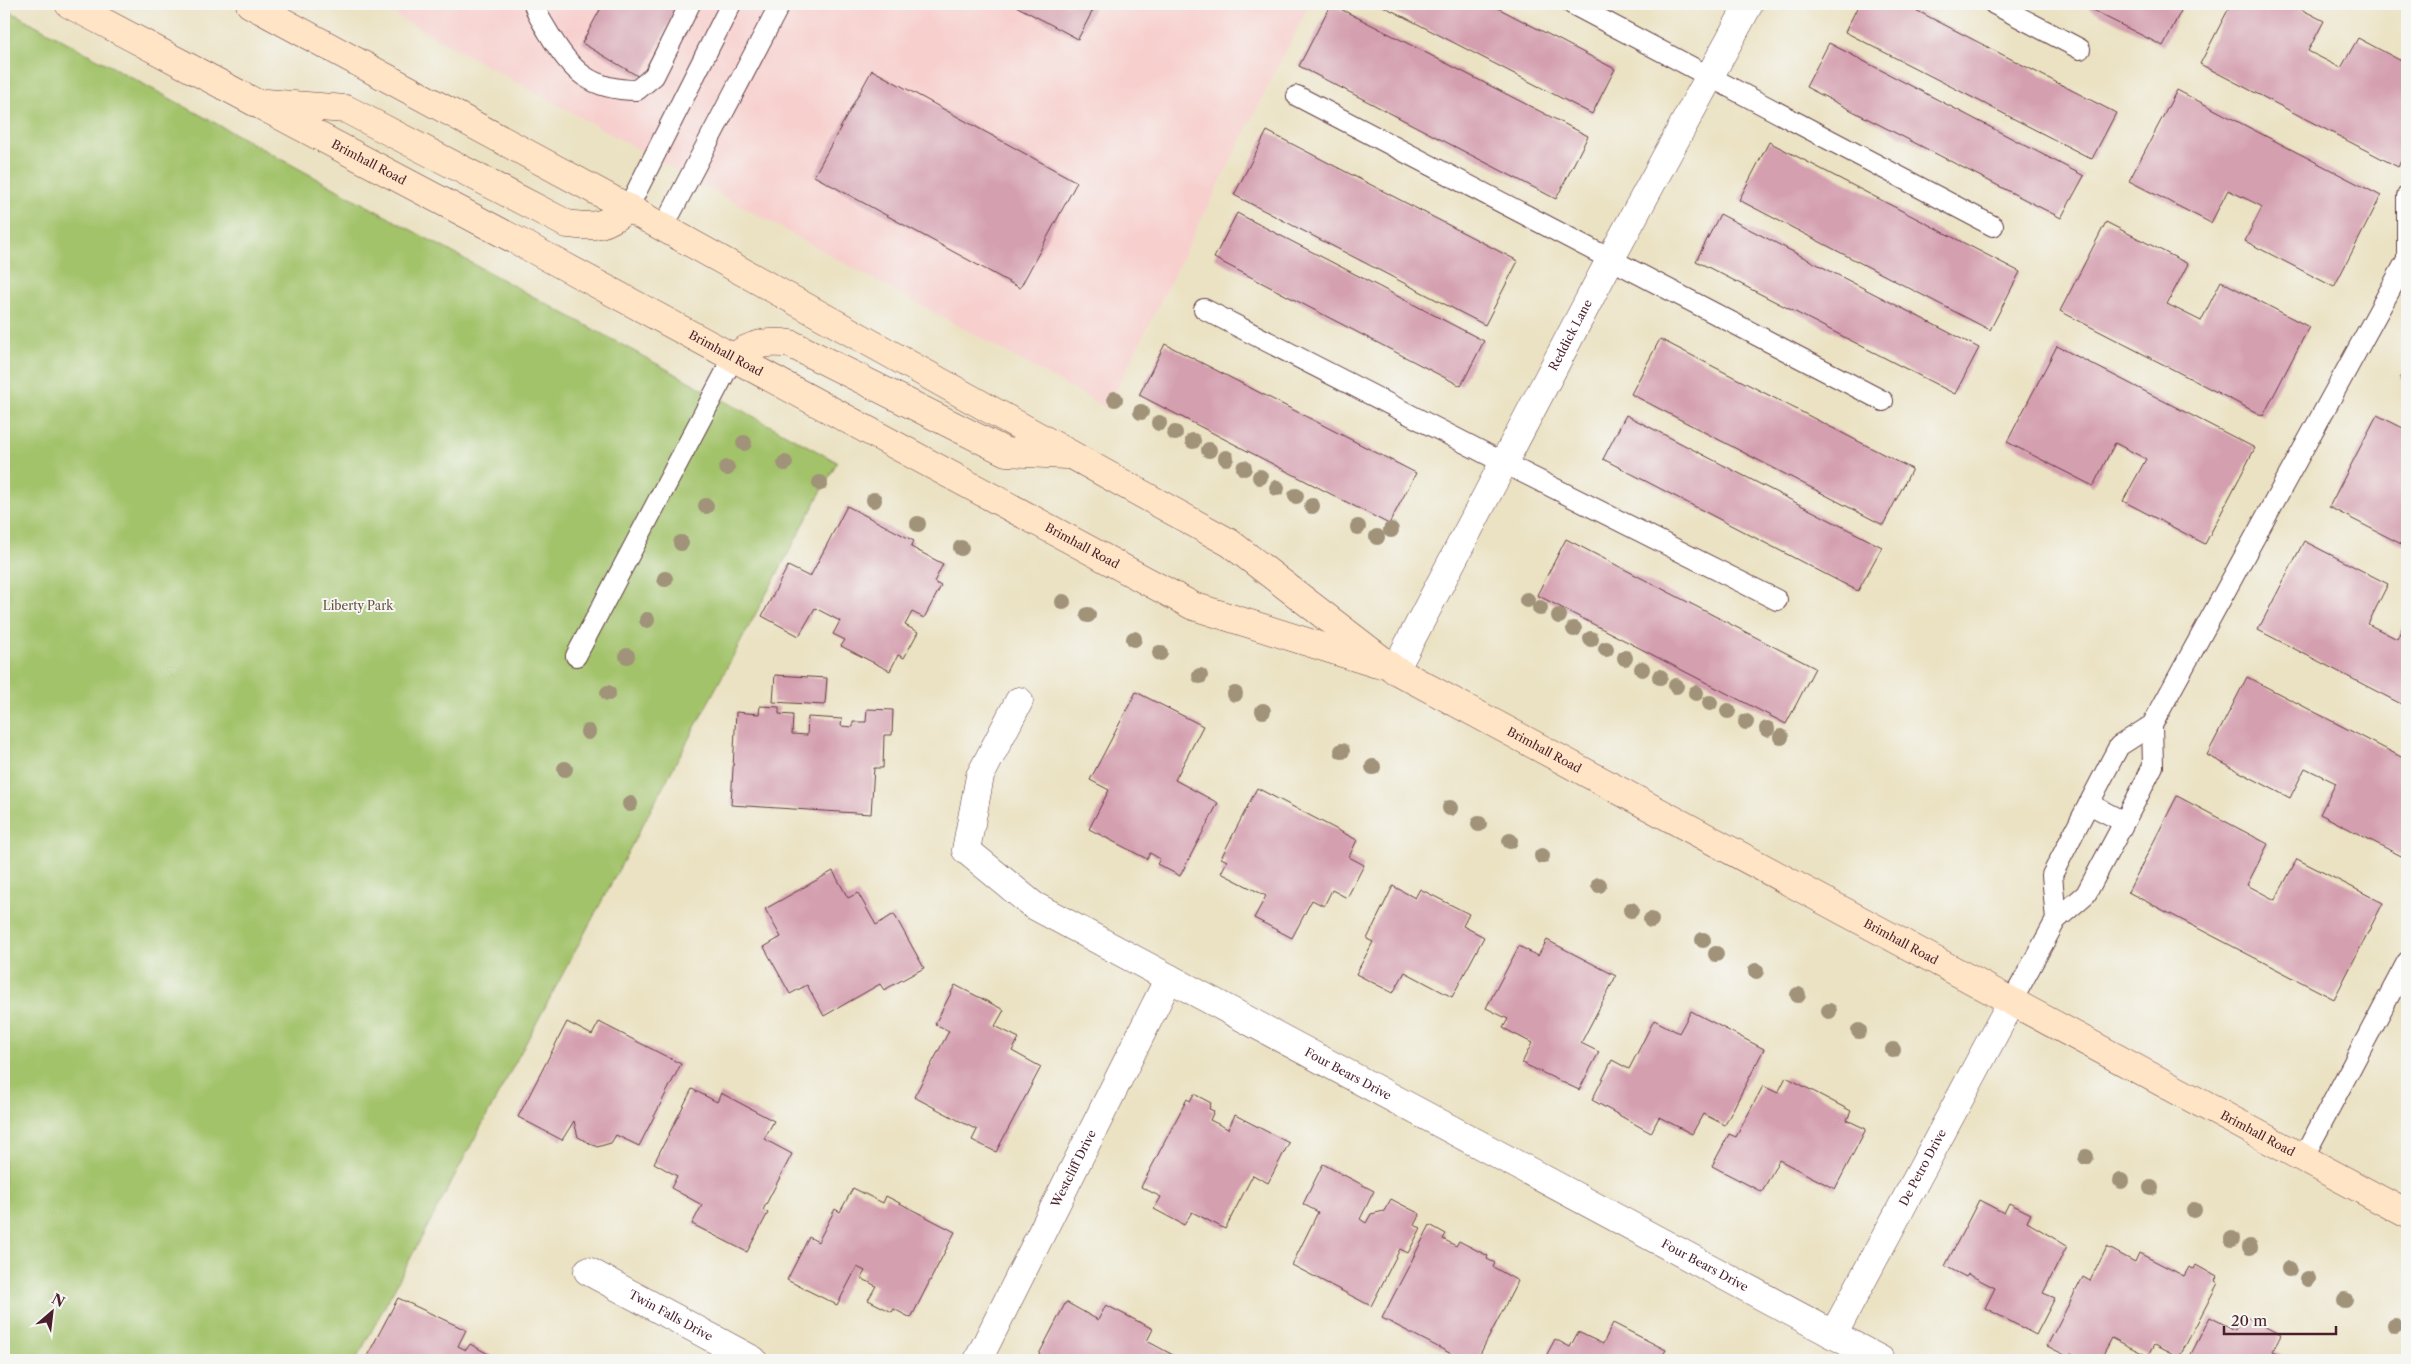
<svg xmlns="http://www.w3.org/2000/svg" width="2411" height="1364" font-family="'Libre Caslon Text',serif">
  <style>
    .built { fill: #f7d0ce }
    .green { fill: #a3c36b; stroke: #76714b }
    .building { fill: #d49faf }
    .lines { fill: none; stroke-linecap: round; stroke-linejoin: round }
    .lane-casing { stroke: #623c42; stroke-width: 22 }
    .street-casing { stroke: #623c42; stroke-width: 29 }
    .secondary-casing { stroke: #623c42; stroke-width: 29 }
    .lane { stroke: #fff; stroke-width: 20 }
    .street { stroke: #fff; stroke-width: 28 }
    .secondary { stroke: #ffe4c6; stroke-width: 28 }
    .tree { fill: #a1927a }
    .labels { text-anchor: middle; stroke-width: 4; stroke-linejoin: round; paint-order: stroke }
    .street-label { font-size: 12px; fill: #4a1f2b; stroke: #f6f6f2 }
    .park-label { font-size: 12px; fill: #65503e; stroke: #f6f6f2 }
  </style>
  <rect width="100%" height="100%" fill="#f6f6f2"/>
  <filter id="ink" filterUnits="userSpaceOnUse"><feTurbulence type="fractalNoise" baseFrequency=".02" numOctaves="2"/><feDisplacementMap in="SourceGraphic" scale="10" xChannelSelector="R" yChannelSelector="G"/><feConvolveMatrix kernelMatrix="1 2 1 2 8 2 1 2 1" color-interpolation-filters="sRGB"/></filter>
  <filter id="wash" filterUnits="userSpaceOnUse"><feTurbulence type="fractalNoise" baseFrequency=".0096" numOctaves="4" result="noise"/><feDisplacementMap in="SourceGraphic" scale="20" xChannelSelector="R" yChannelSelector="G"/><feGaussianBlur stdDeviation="1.12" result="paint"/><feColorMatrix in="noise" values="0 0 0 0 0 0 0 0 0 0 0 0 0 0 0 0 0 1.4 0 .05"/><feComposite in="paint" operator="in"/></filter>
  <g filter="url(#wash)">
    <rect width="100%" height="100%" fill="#ebe2c3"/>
    <!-- built -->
    <polygon class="built" points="375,4 1309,4 1107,408"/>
    <!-- green -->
    <polygon class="green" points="4,8 837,462 356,1360 4,1360"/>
    <g id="blocks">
      <!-- building -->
      <g class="building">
        <polygon points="603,4 679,4 641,78 582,43"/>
        <polygon points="1012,4 1096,4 1078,39"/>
        <polygon points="1331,4 1588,136 1556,199 1299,66"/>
        <polygon points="1379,4 1490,4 1615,69 1592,114"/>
        <polygon points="1859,4 1904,4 2116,113 2092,159 1845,32"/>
        <polygon points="2080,4 2181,4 2184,5 2163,46"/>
        <polygon points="2231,4 2291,4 2324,21 2308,51 2341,68 2358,38 2407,64 2407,149 2398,167 2200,64"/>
        <polygon points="1829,43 2084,176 2061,218 1806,87"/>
        <polygon points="872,70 1077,182 1020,288 814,176"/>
        <polygon points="2177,90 2381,196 2334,287 2245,241 2262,207 2257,204 2228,190 2211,223 2129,181"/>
        <polygon points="1267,131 1518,261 1485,325 1234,195"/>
        <polygon points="1769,142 2020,272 1990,330 1739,200"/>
        <polygon points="1237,213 1484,341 1461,386 1214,258"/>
        <polygon points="1720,214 1979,348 1955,394 1696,261"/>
        <polygon points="2106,222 2188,264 2167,304 2201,321 2221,281 2309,327 2263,416 2060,311"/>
        <polygon points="1660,339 1912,469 1883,525 1631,394"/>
        <polygon points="1165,344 1416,473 1389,524 1139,395"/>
        <polygon points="2057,346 2255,448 2205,544 2123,501 2146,459 2115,443 2093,486 2007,442"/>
        <polygon points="2407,364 2407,382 2400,378"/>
        <polygon points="1626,415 1882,547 1858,591 1603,459"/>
        <polygon points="2377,415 2407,430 2407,547 2329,507"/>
        <polygon points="847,506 914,541 911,547 943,564 934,582 941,586 924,618 912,612 905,625 918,632 904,658 898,655 890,671 841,646 845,640 833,634 840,621 815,608 799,636 762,616 788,566 810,577"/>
        <polygon points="1566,539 1815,668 1786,724 1537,595"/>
        <polygon points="2304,541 2388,584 2368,624 2397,639 2407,618 2407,707 2258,630"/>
        <polygon points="775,675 827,678 825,705 773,702"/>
        <polygon points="2247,677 2407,760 2407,859 2320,814 2336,783 2305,768 2290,798 2207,755"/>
        <polygon points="1136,692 1203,726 1175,780 1218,803 1180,876 1157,864 1160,859 1150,853 1147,859 1089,829 1109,790 1090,780"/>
        <polygon points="760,706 779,707 779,714 793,715 792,734 807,735 808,717 842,719 841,726 853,727 853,722 866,722 867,709 893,710 892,735 884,735 883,768 874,768 871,814 731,805 736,712 759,714"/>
        <polygon points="1257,788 1357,840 1349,857 1364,865 1347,898 1332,890 1324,906 1312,900 1292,938 1254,918 1266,896 1221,873 1227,861 1221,858"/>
        <polygon points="2177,796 2268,844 2247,885 2275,900 2297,859 2383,903 2334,999 2128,892"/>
        <polygon points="833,871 848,898 858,893 876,925 894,914 924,968 884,990 880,984 824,1016 807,985 790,994 764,947 781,937 765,909"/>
        <polygon points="1393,886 1415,898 1420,889 1469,914 1463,926 1484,937 1452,997 1405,972 1393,993 1356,974 1373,942 1367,939"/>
        <polygon points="1547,940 1616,976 1581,1043 1599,1052 1579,1090 1522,1063 1532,1043 1503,1028 1508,1019 1486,1008 1519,946 1538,956"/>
        <polygon points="955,985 1004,1010 995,1026 1019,1038 1012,1051 1041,1067 996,1152 972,1140 977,1130 914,1097 949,1031 935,1024"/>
        <polygon points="1691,1011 1764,1049 1725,1125 1703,1114 1692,1134 1659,1117 1651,1133 1592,1100 1612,1060 1629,1069 1654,1020 1679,1033"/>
        <polygon points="567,1022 592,1035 599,1022 681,1064 639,1146 616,1135 611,1143 597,1147 578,1137 574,1121 562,1140 518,1117"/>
        <polygon points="1786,1077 1851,1111 1847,1120 1866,1129 1835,1189 1779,1160 1762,1192 1712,1166 1729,1134 1736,1137 1763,1086 1778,1093"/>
        <polygon points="692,1089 717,1102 721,1093 774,1121 764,1139 792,1154 763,1210 768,1213 747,1252 692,1224 702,1205 671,1188 677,1176 654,1163"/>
        <polygon points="1194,1094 1211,1103 1209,1109 1214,1111 1210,1120 1228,1129 1235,1115 1289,1143 1268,1183 1253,1175 1225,1229 1192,1212 1184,1225 1154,1209 1161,1197 1141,1187 1187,1099 1190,1101"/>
        <polygon points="1323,1164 1374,1191 1360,1219 1366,1223 1371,1214 1384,1211 1391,1199 1420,1214 1414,1225 1421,1228 1408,1253 1400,1249 1371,1306 1292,1265 1318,1212 1303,1204"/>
        <polygon points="853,1188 883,1203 886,1196 955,1232 911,1318 894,1309 892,1312 868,1300 876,1286 861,1278 865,1271 857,1267 837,1305 787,1280 809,1237 818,1242 835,1209 840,1212"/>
        <polygon points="1979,1200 2004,1213 2009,1203 2031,1214 2027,1222 2067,1246 2043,1293 2055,1298 2036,1335 1985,1308 1995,1288 1968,1274 1966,1277 1945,1266"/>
        <polygon points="1430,1225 1446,1234 1443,1239 1456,1246 1459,1241 1488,1256 1487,1259 1495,1263 1493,1267 1518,1281 1477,1360 1463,1360 1382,1318"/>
        <polygon points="2107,1247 2135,1262 2139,1253 2184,1276 2189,1267 2194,1269 2196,1265 2217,1277 2215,1281 2218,1283 2179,1358 2154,1345 2148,1356 2112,1338 2100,1360 2084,1360 2071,1354 2069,1357 2047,1346 2083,1277 2090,1281"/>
        <polygon points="398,1298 466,1330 458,1346 466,1350 470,1344 492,1356 490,1360 365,1360"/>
        <polygon points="1066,1302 1098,1320 1106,1305 1153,1329 1147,1341 1173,1355 1170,1360 1036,1360"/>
        <polygon points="2242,1315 2281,1335 2273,1351 2290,1360 2188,1360 2210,1317 2235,1330"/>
        <polygon points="1613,1323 1666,1350 1660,1360 1544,1360 1555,1339 1570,1347 1578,1332 1603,1344"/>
      </g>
    </g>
  </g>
  <g filter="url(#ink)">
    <use href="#blocks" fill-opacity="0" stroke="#623c42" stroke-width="1"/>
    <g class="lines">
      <defs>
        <g id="lane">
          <path d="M534 4C536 14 543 23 548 32 571 71 590 90 637 90L654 76 690 4"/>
          <polyline points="1572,4 1993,226"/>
          <polyline points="1994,4 2080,49"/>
          <polyline points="1297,96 1883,401"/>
          <polyline points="2407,196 2407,262"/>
          <polyline points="628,208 731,4"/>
          <polyline points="663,228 780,4"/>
          <polyline points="1204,309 1504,463 1777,600"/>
          <polyline points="576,656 733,358"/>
          <polyline points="2089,804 2124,822"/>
          <polyline points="2056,920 2052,875 2110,763 2119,746 2152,725 2406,261"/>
          <polyline points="2012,1001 2056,920 2086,894 2137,798 2153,766 2152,725"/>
          <polyline points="2303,1158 2407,962"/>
        </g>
        <g id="street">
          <path id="s1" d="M1395 670 1610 260 1749 4"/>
          <path id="s2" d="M1019 701 980 776 966 850 1033 905 1881 1360"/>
          <path id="s3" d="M588 1271 753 1360"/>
          <path id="s4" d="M1833 1335 2012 1001"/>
          <path id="s5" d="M978 1360 1169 978"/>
        </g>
        <g id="secondary">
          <path id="s6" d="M69 4 525 245 1193 606 1377 664"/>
          <path id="s7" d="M250 4 628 208 1230 543 1395 670 2407 1214"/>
          <path d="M266 103 346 109 567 224C595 228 606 226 628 208"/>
          <path d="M733 358C751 343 769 341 791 344L1006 452 1066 455"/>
        </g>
      </defs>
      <!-- lane casing -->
      <use href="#lane" class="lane-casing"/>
      <!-- street casing -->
      <use href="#street" class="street-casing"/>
      <!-- secondary casing -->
      <use href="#secondary" class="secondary-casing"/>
      <!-- lane -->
      <use href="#lane" class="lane"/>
      <!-- street -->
      <use href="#street" class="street"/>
      <!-- secondary -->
      <use href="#secondary" class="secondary"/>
    </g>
    <!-- trees -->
    <g class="tree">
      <circle cx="1115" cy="399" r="8"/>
      <circle cx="1141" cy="412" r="8"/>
      <circle cx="1159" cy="423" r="8"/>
      <circle cx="1175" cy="433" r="8"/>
      <circle cx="1193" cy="441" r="8"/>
      <circle cx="744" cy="443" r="8"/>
      <circle cx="1209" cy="450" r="8"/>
      <circle cx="1226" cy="458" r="8"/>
      <circle cx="785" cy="463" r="8"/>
      <circle cx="727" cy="468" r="8"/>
      <circle cx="1244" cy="468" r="8"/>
      <circle cx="1260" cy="477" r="8"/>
      <circle cx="820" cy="483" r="8"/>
      <circle cx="1277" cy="488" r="8"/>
      <circle cx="1296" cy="496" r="8"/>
      <circle cx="874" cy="500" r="8"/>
      <circle cx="706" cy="506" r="8"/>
      <circle cx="1312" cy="506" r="8"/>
      <circle cx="918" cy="524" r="8"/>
      <circle cx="1358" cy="527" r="8"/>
      <circle cx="1391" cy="530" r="8"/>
      <circle cx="1377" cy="537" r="8"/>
      <circle cx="681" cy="543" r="8"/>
      <circle cx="961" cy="548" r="8"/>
      <circle cx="665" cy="579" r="8"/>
      <circle cx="1527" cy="600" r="8"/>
      <circle cx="1063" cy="602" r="8"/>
      <circle cx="1540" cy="608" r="8"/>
      <circle cx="1088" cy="615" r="8"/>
      <circle cx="1559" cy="616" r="8"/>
      <circle cx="647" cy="620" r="8"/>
      <circle cx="1574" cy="629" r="8"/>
      <circle cx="1134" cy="639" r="8"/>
      <circle cx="1591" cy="639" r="8"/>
      <circle cx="1606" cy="649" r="8"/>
      <circle cx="1160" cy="653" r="8"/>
      <circle cx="627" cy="656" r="8"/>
      <circle cx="1625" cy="658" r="8"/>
      <circle cx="1642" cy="669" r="8"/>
      <circle cx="1200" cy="676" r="8"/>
      <circle cx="1660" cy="677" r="8"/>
      <circle cx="1676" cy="686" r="8"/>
      <circle cx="608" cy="693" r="8"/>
      <circle cx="1696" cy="693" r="8"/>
      <circle cx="1235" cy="694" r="8"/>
      <circle cx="1710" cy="703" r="8"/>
      <circle cx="1263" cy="711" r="8"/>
      <circle cx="1728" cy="711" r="8"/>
      <circle cx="1746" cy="722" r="8"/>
      <circle cx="1767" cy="729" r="8"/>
      <circle cx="588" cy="732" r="8"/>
      <circle cx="1781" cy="737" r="8"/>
      <circle cx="1342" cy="751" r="8"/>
      <circle cx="1373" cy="767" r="8"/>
      <circle cx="565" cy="769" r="8"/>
      <circle cx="630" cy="804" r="8"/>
      <circle cx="1450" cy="808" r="8"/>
      <circle cx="1479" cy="824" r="8"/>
      <circle cx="1510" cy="841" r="8"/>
      <circle cx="1542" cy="856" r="8"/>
      <circle cx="1599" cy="885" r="8"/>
      <circle cx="1631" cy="910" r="8"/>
      <circle cx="1651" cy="920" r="8"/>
      <circle cx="1703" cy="940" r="8"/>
      <circle cx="1716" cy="954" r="8"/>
      <circle cx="1756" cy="971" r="8"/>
      <circle cx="1798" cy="995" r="8"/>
      <circle cx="1829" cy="1011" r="8"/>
      <circle cx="1859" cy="1031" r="8"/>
      <circle cx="1893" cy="1050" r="8"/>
      <circle cx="2086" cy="1157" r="8"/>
      <circle cx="2121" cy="1181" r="8"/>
      <circle cx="2151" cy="1188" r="8"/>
      <circle cx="2194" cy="1210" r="8"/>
      <circle cx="2232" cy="1239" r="8"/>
      <circle cx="2250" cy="1247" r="8"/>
      <circle cx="2289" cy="1269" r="8"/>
      <circle cx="2308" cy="1279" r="8"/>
      <circle cx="2345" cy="1300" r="8"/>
      <circle cx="2395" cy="1326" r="8"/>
    </g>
  </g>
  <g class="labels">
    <!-- street labels -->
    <g class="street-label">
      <text dy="4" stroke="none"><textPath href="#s6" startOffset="339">Brimhall Road</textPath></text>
      <text dy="4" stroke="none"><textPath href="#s1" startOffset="378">Reddick Lane</textPath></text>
      <text dy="4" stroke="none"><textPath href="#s6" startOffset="744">Brimhall Road</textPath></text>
      <text dy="4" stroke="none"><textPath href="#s6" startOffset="1149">Brimhall Road</textPath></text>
      <text dy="4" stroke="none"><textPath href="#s7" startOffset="1496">Brimhall Road</textPath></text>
      <text dy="4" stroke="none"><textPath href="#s7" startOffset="1901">Brimhall Road</textPath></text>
      <text dy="4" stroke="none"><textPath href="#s2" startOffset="604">Four Bears Drive</textPath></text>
      <text dy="4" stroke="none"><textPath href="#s7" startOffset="2306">Brimhall Road</textPath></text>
      <text dy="4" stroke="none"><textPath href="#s4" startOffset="190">De Petro Drive</textPath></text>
      <text dy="4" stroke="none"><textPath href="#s5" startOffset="214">Westcliff Drive</textPath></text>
      <text dy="4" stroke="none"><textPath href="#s2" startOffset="1009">Four Bears Drive</textPath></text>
      <text dy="4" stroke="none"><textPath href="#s3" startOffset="94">Twin Falls Drive</textPath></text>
    </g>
    <!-- park labels -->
    <g class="park-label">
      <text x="358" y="610">Liberty Park</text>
    </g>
  </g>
  <!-- margin -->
  <rect width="2411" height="1364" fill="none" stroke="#f6f6f2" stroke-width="20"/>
  <!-- north arrow -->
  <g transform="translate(52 1312) rotate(28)" stroke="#f6f6f2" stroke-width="4" paint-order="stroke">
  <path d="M0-4L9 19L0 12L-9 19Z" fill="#4a1f2b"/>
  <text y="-8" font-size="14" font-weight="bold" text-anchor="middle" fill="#4a1f2b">N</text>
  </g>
  <!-- scale -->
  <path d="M2224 1326v8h112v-8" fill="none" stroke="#4a1f2b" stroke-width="2.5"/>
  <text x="2231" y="1326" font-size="15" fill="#4a1f2b" stroke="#f6f6f2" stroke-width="4" paint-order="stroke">20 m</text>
</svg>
